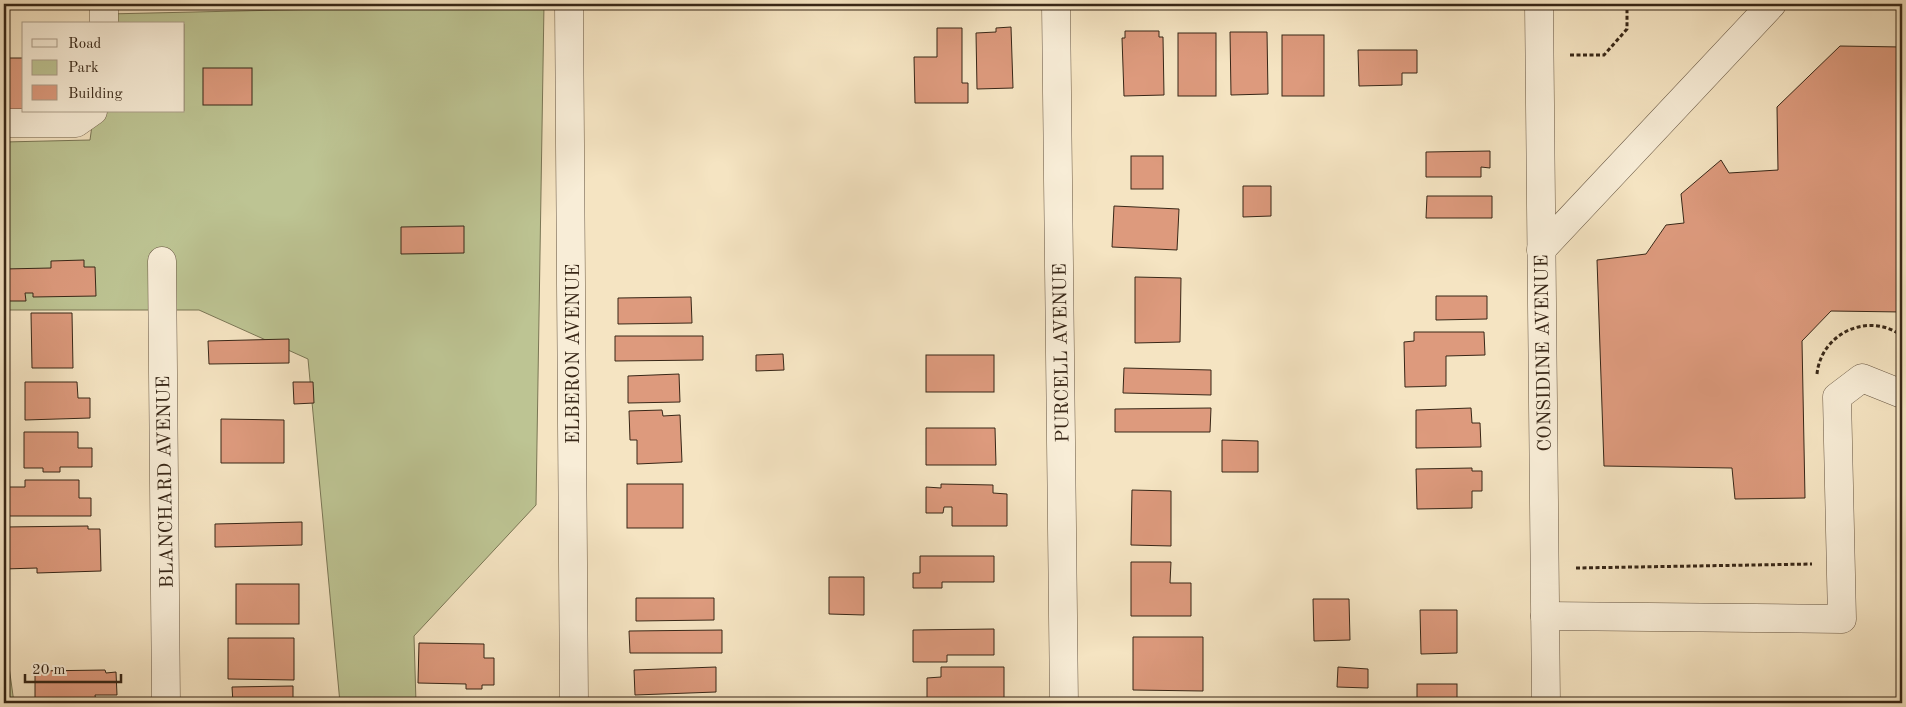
<svg xmlns="http://www.w3.org/2000/svg" width="1906" height="707" font-family="'Old Standard TT',serif">
  <style>
    .green { fill: #bdc493; stroke: #7a7655 }
    .building { fill: #dd9a7d; stroke: #382717 }
    .lines { fill: none; stroke-linecap: round; stroke-linejoin: round }
    .minor-casing { stroke: #675642; stroke-width: 29 }
    .path { stroke: #382717; stroke-width: 3; stroke-dasharray: 4 2.5; stroke-linecap: butt }
    .minor { stroke: #f8edd7; stroke-width: 28 }
    .labels { text-anchor: middle; stroke-width: 4.5; stroke-linejoin: round; paint-order: stroke }
    .street-label { font-size: 19px; fill: #382717; stroke: #f8edd7 }
  </style>
  <rect width="100%" height="100%" fill="#f5e4c2"/>
  <filter id="stains"><feTurbulence type="fractalNoise" baseFrequency=".004" numOctaves="4"/><feColorMatrix values="0 0 0 0 .2 0 0 0 0 .09 0 0 0 0 .02 0 0 0 .5 -.17"/></filter>
  <radialGradient id="worn" r=".72"><stop offset=".6" stop-color="#630" stop-opacity="0"/><stop offset="1" stop-color="#630" stop-opacity=".3"/></radialGradient>
  <!-- green -->
  <g class="green">
    <polygon points="544,4 536,505 414,636 416,703 340,703 308,359 199,310 4,310 4,142 90,140 94,111 184,111 184,24 106,24 107,14"/>
    <polygon points="4,630 14,703 4,703"/>
  </g>
  <!-- building -->
  <g class="building">
    <polygon points="1011,27 1013,88 977,89 976,33 996,32 996,28"/>
    <polygon points="937,28 962,28 962,83 968,83 968,103 915,103 914,57 937,57"/>
    <polygon points="1125,31 1159,31 1159,37 1163,37 1164,95 1124,96 1122,38 1125,38"/>
    <polygon points="1230,32 1267,32 1268,94 1231,95"/>
    <rect x="1178" y="33" width="38" height="63"/>
    <rect x="1282" y="35" width="42" height="61"/>
    <polygon points="1840,46 1902,47 1902,312 1831,311 1802,341 1805,498 1735,499 1732,468 1604,466 1597,260 1646,254 1666,225 1684,223 1681,194 1721,160 1729,173 1778,170 1777,107"/>
    <polygon points="1358,50 1417,50 1417,73 1402,73 1402,85 1359,86"/>
    <polygon points="4,58 24,58 24,111 4,112"/>
    <rect x="203" y="68" width="49" height="37"/>
    <polygon points="1490,151 1490,168 1481,167 1481,177 1426,177 1426,152"/>
    <rect x="1131" y="156" width="32" height="33"/>
    <polygon points="1243,186 1271,186 1271,216 1243,217"/>
    <polygon points="1427,196 1492,196 1492,218 1426,218"/>
    <polygon points="1114,206 1179,209 1177,250 1112,247"/>
    <polygon points="464,226 464,253 401,254 401,227"/>
    <polygon points="84,260 84,267 95,267 96,296 33,297 33,293 25,293 26,301 4,301 4,269 51,268 51,261"/>
    <polygon points="1135,277 1181,278 1180,342 1135,343"/>
    <polygon points="1436,296 1487,296 1487,319 1436,320"/>
    <polygon points="691,297 692,323 618,324 618,298"/>
    <polygon points="31,313 72,313 73,368 32,368"/>
    <polygon points="1414,332 1484,332 1485,355 1446,356 1446,386 1405,387 1404,342 1414,341"/>
    <polygon points="615,336 703,336 703,360 615,361"/>
    <polygon points="289,339 289,363 209,364 208,341"/>
    <polygon points="783,354 784,370 756,371 756,355"/>
    <rect x="926" y="355" width="68" height="37"/>
    <polygon points="1124,368 1211,370 1211,395 1123,393"/>
    <polygon points="679,374 680,402 628,403 628,376"/>
    <polygon points="25,382 77,382 78,398 90,398 90,418 25,420"/>
    <polygon points="293,382 313,382 314,403 294,404"/>
    <polygon points="1211,408 1210,432 1115,432 1115,409"/>
    <polygon points="1471,408 1472,423 1480,423 1481,447 1416,448 1416,410"/>
    <polygon points="662,410 663,416 680,415 682,462 637,464 637,440 630,440 629,411"/>
    <polygon points="221,419 284,420 284,463 221,463"/>
    <polygon points="926,428 995,428 996,465 926,465"/>
    <polygon points="24,432 78,432 78,448 92,448 92,467 60,467 60,472 43,472 43,468 24,468"/>
    <polygon points="1222,440 1258,441 1258,472 1222,472"/>
    <polygon points="1472,468 1472,471 1482,471 1482,491 1472,491 1472,508 1417,509 1416,469"/>
    <polygon points="25,480 79,480 79,498 91,498 91,516 8,516 8,487 25,487"/>
    <rect x="627" y="484" width="56" height="44"/>
    <polygon points="941,484 993,485 993,493 1007,494 1007,526 952,526 952,507 944,507 943,513 926,513 926,487 941,488"/>
    <polygon points="1132,490 1171,491 1171,546 1131,545"/>
    <polygon points="302,522 302,545 215,547 215,524"/>
    <polygon points="88,526 88,529 100,529 101,571 37,573 37,568 4,569 4,527"/>
    <polygon points="920,556 994,556 994,582 942,582 942,588 913,588 913,573 920,573"/>
    <polygon points="1131,562 1171,562 1170,583 1191,583 1191,616 1131,616"/>
    <polygon points="829,577 864,577 864,615 829,614"/>
    <rect x="236" y="584" width="63" height="40"/>
    <polygon points="636,598 714,598 714,620 636,621"/>
    <polygon points="1313,599 1349,599 1350,640 1314,641"/>
    <polygon points="1420,610 1457,610 1457,653 1421,654"/>
    <polygon points="994,629 994,655 947,655 947,662 913,662 913,630"/>
    <polygon points="722,630 722,653 630,653 629,631"/>
    <polygon points="1133,637 1203,637 1203,691 1133,690"/>
    <polygon points="228,638 294,638 294,680 228,679"/>
    <polygon points="419,643 484,644 484,658 494,658 494,685 482,685 482,689 466,689 466,684 418,683"/>
    <polygon points="716,667 716,692 635,695 634,670"/>
    <polygon points="941,667 1004,667 1004,703 941,703 941,701 927,701 927,678 941,677"/>
    <polygon points="1338,667 1368,669 1368,688 1337,687"/>
    <polygon points="105,670 106,673 116,672 117,695 95,695 96,703 65,703 65,698 35,699 35,671"/>
    <rect x="1417" y="684" width="40" height="19"/>
    <polygon points="293,686 293,703 233,703 232,687"/>
  </g>
  <g class="lines">
    <defs>
      <g id="minor">
        <polyline points="569,4 574,703"/>
        <polyline points="1056,4 1064,703"/>
        <polyline points="1539,4 1546,703"/>
        <polyline points="104,24 104,4"/>
        <polyline points="4,123 76,123 93,111"/>
        <polyline points="1541,250 1772,4"/>
        <polyline points="162,261 166,703"/>
        <polyline points="1545,616 1842,619 1837,397 1862,378 1902,394"/>
      </g>
    </defs>
    <!-- minor casing -->
    <use href="#minor" class="minor-casing"/>
    <!-- path -->
    <g class="path">
      <polyline points="1020,6 1020,4"/>
      <polyline points="1570,55 1604,55 1627,29 1627,4"/>
      <path d="M1817 374C1821 333 1869 311 1902 336"/>
      <polyline points="1576,568 1812,564"/>
    </g>
    <!-- minor -->
    <use href="#minor" class="minor"/>
  </g>
  <g class="labels">
    <!-- street labels -->
    <g class="street-label">
      <text transform="translate(1060 353) rotate(-91)" y="7">PURCELL AVENUE</text>
      <text transform="translate(1542 353) rotate(-91)" y="7">CONSIDINE AVENUE</text>
      <text transform="translate(572 354) rotate(-90)" y="7">ELBERON AVENUE</text>
      <text transform="translate(164 482) rotate(-91)" y="7">BLANCHARD AVENUE</text>
    </g>
  </g>
  <!-- margin -->
  <rect width="1906" height="707" fill="none" stroke="#f5e4c2" stroke-width="20"/>
  <rect x="5" y="5" width="1896" height="697" fill="none" stroke="#382717" stroke-width="2.5"/>
  <rect x="10" y="10" width="1886" height="687" fill="none" stroke="#382717"/>
  <!-- legend -->
  <rect x="22" y="22" width="162" height="90" fill="#f8edd7" stroke="#ab9e8a"/>
  <rect x="32" y="39" width="25" height="8" fill="#f8edd7" stroke="#ab9e8a"/>
  <text x="68" y="48" font-size="15" fill="#382717">Road</text>
  <rect x="32" y="60" width="25" height="15" fill="#bdc493" stroke="#ab9e8a"/>
  <text x="68" y="72" font-size="15" fill="#382717">Park</text>
  <rect x="32" y="85" width="25" height="15" fill="#dd9a7d" stroke="#ab9e8a"/>
  <text x="68" y="98" font-size="15" fill="#382717">Building</text>
  <!-- scale -->
  <path d="M25 674v8h96v-8" fill="none" stroke="#382717" stroke-width="2.5"/>
  <text x="32" y="674" font-size="15" fill="#382717" stroke="#f8edd7" stroke-width="4" paint-order="stroke">20 m</text>
  <rect width="100%" height="100%" filter="url(#stains)"/>
  <rect width="100%" height="100%" fill="url(#worn)"/>
</svg>
